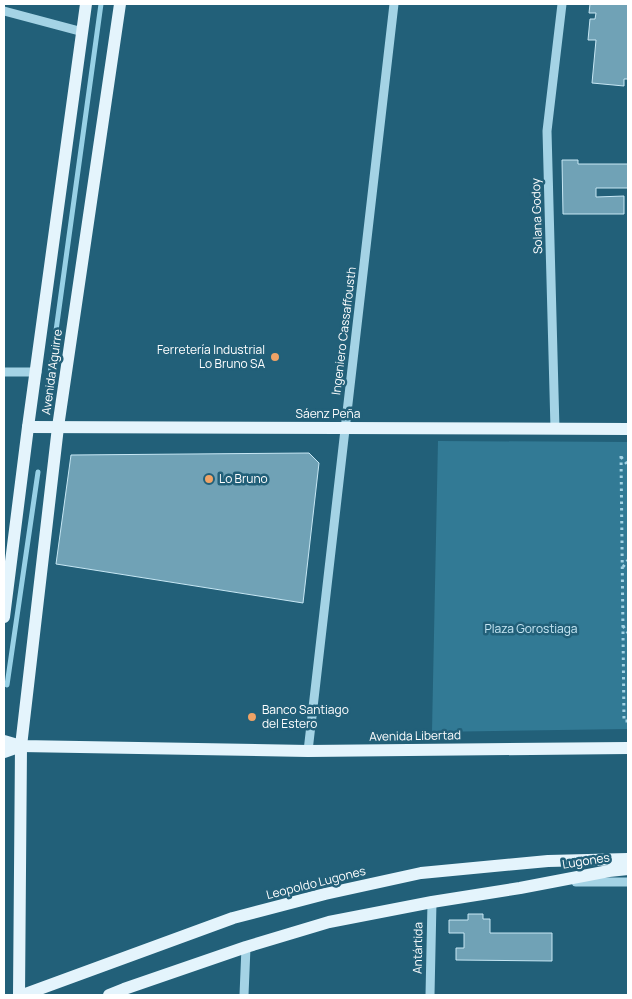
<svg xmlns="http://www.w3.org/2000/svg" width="632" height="999" font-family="Manrope,sans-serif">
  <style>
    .green { fill: #327a95 }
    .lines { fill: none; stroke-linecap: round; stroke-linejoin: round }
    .stream { stroke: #98d1e6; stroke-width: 5 }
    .building { fill: #70a2b6; stroke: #c7e7f4 }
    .path { stroke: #a4d3e5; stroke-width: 3; stroke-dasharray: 2.5 4; stroke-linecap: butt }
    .minor { stroke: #a4d3e5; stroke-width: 9 }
    .major { stroke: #e4f4fc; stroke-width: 12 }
    .poi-dot { fill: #f0a366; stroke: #226079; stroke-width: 2 }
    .labels { text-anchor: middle; stroke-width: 5; stroke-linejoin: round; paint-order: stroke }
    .street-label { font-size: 12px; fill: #fff; stroke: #226079 }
    .poi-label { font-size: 12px; fill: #fff; stroke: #226079; text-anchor: start }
    .park-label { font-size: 12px; fill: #c7e7f4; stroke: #226079 }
  </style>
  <rect width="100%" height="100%" fill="#226079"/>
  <!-- green -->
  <polygon class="green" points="438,441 628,442 628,729 432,732"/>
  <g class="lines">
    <!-- stream -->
    <g class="stream">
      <polyline points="47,396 101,4"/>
      <polyline points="7,685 38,472"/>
    </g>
  </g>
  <!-- building -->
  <g class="building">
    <polygon points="581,4 628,4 628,79 624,79 624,86 592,83 596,40 588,40 590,19 595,19 596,13 589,13 590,4"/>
    <polygon points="562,160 578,160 578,164 628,164 628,188 596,188 596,197 624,196 624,214 563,214"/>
    <polygon points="309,453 319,463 303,603 56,564 71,455"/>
    <polygon points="468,914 483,914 483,919 490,919 490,933 552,933 552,961 456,960 456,948 464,948 464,933 449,933 449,920 468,920"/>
  </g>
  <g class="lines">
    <!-- path -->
    <g class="path">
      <polyline points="621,456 624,721 628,721"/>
      <polyline points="621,457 628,465"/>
      <polyline points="623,567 628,560"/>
      <polyline points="623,626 628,633"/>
    </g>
    <!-- minor -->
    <g class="minor">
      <polyline points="4,11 83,32"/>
      <polyline points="4,372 37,372"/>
      <polyline points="555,429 547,131 562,4"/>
      <polyline points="308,751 394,4"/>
      <polyline points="576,882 628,882"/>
      <polyline points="244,995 246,947"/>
      <polyline points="430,995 432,902"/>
    </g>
    <!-- major -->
    <g class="major">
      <polyline points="28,427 628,429"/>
      <polyline points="4,617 28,427 86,4"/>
      <polyline points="4,741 21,746 308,751 628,748"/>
      <polyline points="4,752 21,746"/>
      <polyline points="19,995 21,746 58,427 120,4"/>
      <polyline points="23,995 233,918 325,894 421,873 548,861 628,859"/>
      <polyline points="109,995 124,989 246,947 329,922 432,902 520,888 609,871 628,869"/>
    </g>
  </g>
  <!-- markers -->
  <g class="poi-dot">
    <circle cx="275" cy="357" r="5"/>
    <circle cx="209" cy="479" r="5"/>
    <circle cx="252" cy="717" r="5"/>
  </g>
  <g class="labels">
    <!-- street labels -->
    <g class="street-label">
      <text transform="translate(537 216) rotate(-92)" y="4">Solana Godoy</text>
      <text transform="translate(344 331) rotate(-83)" y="4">Ingeniero Cassaffousth</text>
      <text transform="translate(52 372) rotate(-82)" y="4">Avenida Aguirre</text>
      <text x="328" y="418">Sáenz Peña</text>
      <text transform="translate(415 736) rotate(-1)" y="4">Avenida Libertad</text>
      <text transform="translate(586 861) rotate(-9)" y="4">Lugones</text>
      <text transform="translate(316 883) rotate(-14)" y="4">Leopoldo Lugones</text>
      <text transform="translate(418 948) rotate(-89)" y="4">Antártida</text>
    </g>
    <!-- poi labels -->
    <g class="poi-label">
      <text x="265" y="354" text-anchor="end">Ferretería Industrial<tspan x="265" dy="14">Lo Bruno SA</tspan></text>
      <text x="219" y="483">Lo Bruno</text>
      <text x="262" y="714">Banco Santiago<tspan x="262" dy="14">del Estero</tspan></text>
    </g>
    <!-- park labels -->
    <g class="park-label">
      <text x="531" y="633">Plaza Gorostiaga</text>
    </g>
  </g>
  <!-- border -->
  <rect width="632" height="999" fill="none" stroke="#ffffff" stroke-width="10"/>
</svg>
